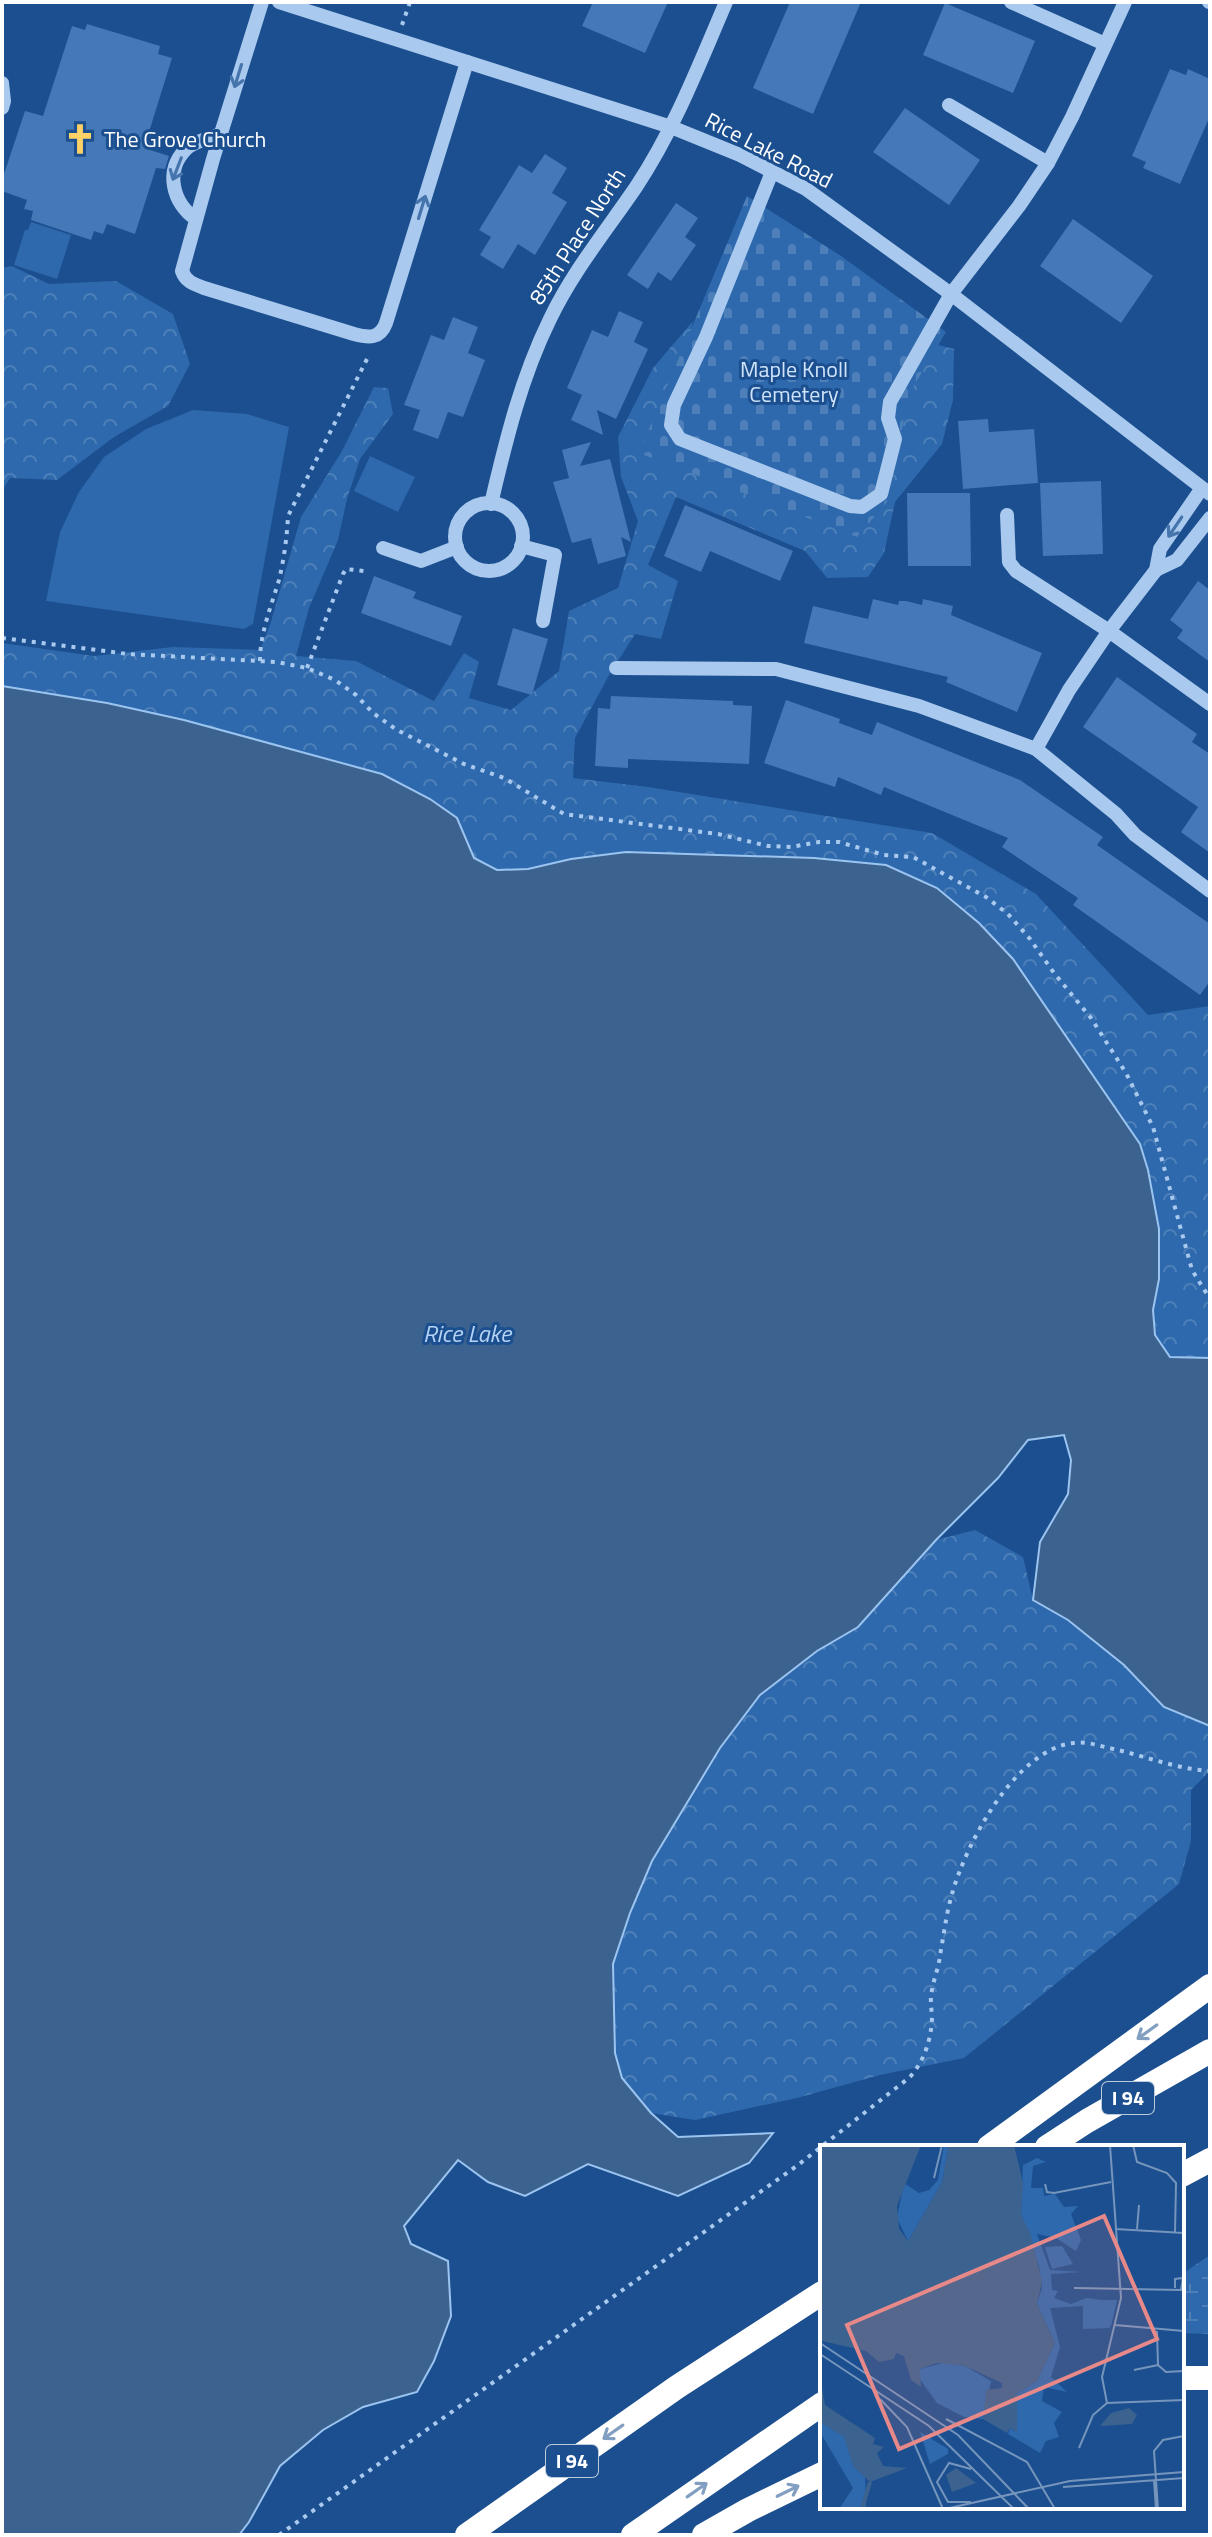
<svg xmlns="http://www.w3.org/2000/svg" width="1212" height="2537" font-family="'Titillium Web',sans-serif">
  <style>
    .forest { fill: url(#forest-crowns) }
    .wetland { fill: url(#wetland-marsh) }
    .cemetery { fill: url(#cemetery-stones) }
    .park { fill: #2e69ad }
    .water { fill: #3c6290; stroke: #9cc4f0; stroke-width: 2 }
    .building { fill: #4478b7 }
    .lines { fill: none; stroke-linecap: round; stroke-linejoin: round }
    .path { stroke: #a9c9ee; stroke-width: 4; stroke-dasharray: 4 6; stroke-linecap: butt }
    .minor { stroke: #a9c9ee; stroke-width: 14 }
    .highway { stroke: #fff; stroke-width: 24 }
    .oneway { stroke: #4674ac }
    .oneway2 { stroke: #829ec1 }
    .labels { text-anchor: middle; stroke-width: 6; stroke-linejoin: round; paint-order: stroke }
    .shield { fill: #1b4f8f; stroke: #bbcadd; stroke-width: 2 }
    .shield-label { font-size: 20px; font-weight: bold; fill: #fff }
    .poi-label { font-size: 22px; fill: #fff; stroke: #1b4f8f; text-anchor: start }
    .street-label { font-size: 22px; fill: #fff; stroke: #1b4f8f }
    .park-label { font-size: 22px; fill: #cfe3fa; stroke: #1b4f8f }
    .water-label { font-size: 24px; font-style: italic; fill: #b5d3f5; stroke: #1b4f8f }
    .inset-river { fill: none; stroke: #3c6290; stroke-width: 4 }
    .inset-road { fill: none; stroke: #7695bc; stroke-width: 2 }
    .view { fill: #e88989; fill-opacity: 0.15; stroke: #e88989; stroke-width: 4 }
    .inset-edge { fill: none; stroke: #fff; stroke-width: 4 }
  </style>
  <defs>
    <pattern id="forest-crowns" width="20" height="18" patternUnits="userSpaceOnUse" patternTransform="scale(2)"><rect width="20" height="18" fill="#2e69ad"/><path d="M2 6a3 3 0 1 1 6 0M12 15a3 3 0 1 1 6 0" fill="none" stroke="#4d80b9"/></pattern>
    <pattern id="wetland-marsh" width="20" height="14" patternUnits="userSpaceOnUse" patternTransform="scale(2)"><rect width="20" height="14" fill="#2e69ad"/><path d="M1 5h8M5 5V1M11 12h8M15 12V8" fill="none" stroke="#4d80b9"/></pattern>
    <pattern id="cemetery-stones" width="16" height="16" patternUnits="userSpaceOnUse" patternTransform="scale(2)"><rect width="16" height="16" fill="#2e69ad"/><path d="M2 7V4a2 2 0 0 1 4 0v3zM10 15v-3a2 2 0 0 1 4 0v3z" fill="#4d80b9"/></pattern>
  </defs>
  <rect width="100%" height="100%" fill="#1b4f8f"/>
  <!-- forest -->
  <g class="forest">
    <polygon points="12,266 49,284 116,281 173,314 190,364 168,406 114,437 57,480 10,478 2,491 2,268"/>
    <polygon points="693,321 685,355 923,341 954,349 953,400 942,444 895,502 884,553 868,577 827,578 805,551 676,497 648,565 678,581 661,639 635,634 608,677 575,738 573,778 648,787 932,833 1036,894 1148,1015 1210,1006 1210,1358 1170,1357 1155,1335 1153,1310 1159,1279 1123,1117 1095,1082 1013,959 979,923 937,888 886,865 814,858 571,859 528,869 497,870 474,859 465,839 382,774 184,720 107,703 2,686 2,643 94,656 173,647 260,650 270,625 301,517 342,451 374,387 388,388 393,414 360,459 347,499 338,540 309,608 296,656 356,661 434,701 464,653 479,662 469,698 511,710 559,671 569,611 618,588 638,521 621,477 618,437 653,368"/>
    <polygon points="975,1530 1023,1557 1033,1600 1068,1620 1124,1665 1164,1707 1210,1726 1210,1771 1191,1790 1191,1841 1179,1884 964,2058 880,2075 797,2098 695,2120 651,2113 622,2078 615,2053 612,2018 613,1964 630,1914 652,1861 720,1748 760,1695 817,1651 858,1627 936,1540"/>
  </g>
  <!-- wetland -->
  <polygon class="wetland" points="1210,2255 1210,2334 1182,2333 1182,2274"/>
  <!-- cemetery -->
  <polygon class="cemetery" points="747,196 841,256 946,332 909,394 887,502 857,537 639,453"/>
  <!-- park -->
  <g class="park">
    <polygon points="31,222 71,235 57,279 14,265 25,230 28,230"/>
    <polygon points="193,410 247,414 289,427 253,624 244,629 46,601 60,532 79,492 104,457 146,429"/>
    <polygon points="370,456 415,477 398,512 354,491"/>
  </g>
  <!-- water -->
  <polygon class="water" points="2,686 107,703 184,720 382,774 430,799 457,818 474,858 497,870 528,869 571,859 626,852 814,858 886,865 937,888 979,923 1013,959 1140,1144 1148,1170 1159,1229 1159,1279 1153,1310 1155,1335 1170,1357 1210,1358 1210,1726 1164,1707 1124,1665 1068,1620 1033,1600 1040,1542 1068,1494 1071,1460 1064,1435 1028,1440 998,1478 936,1540 858,1627 817,1651 760,1695 720,1748 652,1861 630,1913 613,1964 615,2053 622,2078 651,2113 678,2137 773,2133 749,2163 678,2196 588,2164 525,2196 488,2182 458,2160 404,2226 411,2244 448,2261 451,2316 434,2361 417,2392 363,2407 323,2430 280,2466 249,2522 239,2535 2,2535"/>
  <!-- building -->
  <g class="building">
    <polygon points="593,2 668,2 645,53 582,26"/>
    <polygon points="790,2 861,2 813,114 753,88"/>
    <polygon points="945,3 1035,41 1013,93 923,55"/>
    <polygon points="87,24 160,46 158,54 172,58 144,148 169,156 165,169 156,168 135,234 107,224 103,234 94,231 91,240 31,220 33,211 24,209 27,200 2,191 2,180 25,111 43,116 72,26 85,30"/>
    <polygon points="1170,69 1186,75 1188,69 1210,79 1210,116 1180,184 1143,168 1146,162 1132,156"/>
    <polygon points="905,108 980,160 949,205 873,152"/>
    <polygon points="545,154 567,168 552,193 567,202 535,255 518,244 503,269 480,255 491,237 479,230 519,165 532,173"/>
    <polygon points="676,203 698,218 685,237 696,245 671,281 658,272 648,289 627,275"/>
    <polygon points="1073,219 1153,276 1121,323 1040,266"/>
    <polygon points="619,311 643,322 634,342 648,349 616,419 597,410 603,435 571,420 582,395 567,388 592,330 608,337"/>
    <polygon points="453,317 478,327 468,353 485,360 463,417 448,412 438,439 413,430 420,410 404,405 431,335 444,340"/>
    <polygon points="988,419 989,432 1034,429 1038,483 963,489 958,421"/>
    <polygon points="591,442 580,466 610,459 631,542 621,537 626,556 598,564 591,538 572,543 553,482 569,478 562,450"/>
    <polygon points="1101,481 1103,554 1043,556 1040,483"/>
    <polygon points="907,493 970,493 971,566 908,566"/>
    <polygon points="685,505 793,551 780,581 710,551 701,572 664,556"/>
    <polygon points="374,576 416,592 413,598 462,616 451,646 361,613"/>
    <polygon points="1198,581 1210,590 1210,662 1177,638 1183,630 1170,620"/>
    <polygon points="873,599 898,605 899,601 906,601 922,605 923,599 953,606 951,615 1042,653 1017,712 946,682 948,677 804,643 813,606 868,619"/>
    <polygon points="513,628 548,639 532,695 497,685"/>
    <polygon points="1117,677 1197,734 1192,742 1210,754 1210,853 1181,832 1198,807 1083,727"/>
    <polygon points="611,696 733,701 733,705 752,706 749,764 628,759 628,768 595,766 598,708 610,709"/>
    <polygon points="786,700 840,719 839,723 872,735 877,722 1020,780 1103,837 1097,845 1210,924 1210,981 1200,995 1073,905 1078,898 1002,847 1008,838 884,787 881,795 838,777 835,787 764,763"/>
  </g>
  <g class="lines">
    <!-- path -->
    <g class="path">
      <polyline points="402,25 410,2"/>
      <polyline points="2,638 128,654 277,662 307,668 335,680 356,695 373,713 397,730 464,764 504,778 564,814 718,834 768,846 791,847 819,842 839,842 884,855 913,857 986,897 1008,914 1030,939 1054,973 1091,1018 1126,1073 1153,1127 1192,1270 1210,1299"/>
      <path d="M260 661C260 633 271 607 279 580 284 559 287 537 288 516L369 355"/>
      <polyline points="307,668 343,574 346,569 364,571"/>
      <path d="M279 2535 798 2165 910 2077C925 2060 932 2037 932 2015 931 2006 930 1999 932 1990 934 1978 939 1967 940 1955 944 1935 946 1914 952 1894 966 1844 1015 1750 1073 1743 1084 1741 1097 1745 1109 1748 1143 1755 1175 1769 1210 1771"/>
    </g>
    <!-- minor -->
    <g class="minor">
      <path d="M262 2 213 159 182 271C186 282 194 284 204 288L354 334C369 338 380 339 386 323L467 62"/>
      <polyline points="279,2 671,127 740,155 806,189 951,294 1210,494"/>
      <polyline points="1011,2 1105,44"/>
      <polyline points="1209,2 1210,2"/>
      <polyline points="2,83 4,101 2,108"/>
      <polyline points="949,105 1048,163"/>
      <polyline points="772,172 706,337 674,405 671,425 680,439 850,506 862,507 881,494 895,439 888,418 890,402 951,294 1019,206 1048,163 1072,117 1125,2"/>
      <path d="M196 219C173 204 164 171 186 149 194 141 211 138 221 134"/>
      <polyline points="1202,488 1160,549 1156,570 1109,631 1069,690 1036,749 1116,814 1135,835 1210,891"/>
      <circle cx="489" cy="537" r="34"/>
      <path d="M491 504C506 440 521 378 550 319 573 271 606 231 636 187 674 130 699 65 726 2"/>
      <polyline points="1007,515 1009,562 1016,571 1109,631 1210,704"/>
      <polyline points="521,546 555,555 543,621"/>
      <polyline points="383,548 421,561 457,547"/>
      <polyline points="1156,570 1177,560 1210,518"/>
      <polyline points="616,668 776,669 919,706 1036,749"/>
    </g>
    <!-- highway -->
    <g class="highway">
      <polyline points="989,2147 1210,1986"/>
      <polyline points="1047,2147 1087,2121 1210,2051"/>
      <polyline points="1182,2175 1210,2160"/>
      <polyline points="1182,2378 1210,2378"/>
      <polyline points="467,2535 677,2387 822,2293"/>
      <polyline points="633,2535 822,2404"/>
      <polyline points="704,2535 748,2510 822,2474"/>
    </g>
  </g>
  <!-- one-way arrows -->
  <defs><path id="oneway-shaft" d="M-6 0H5M1.5-3L5.5 0L1.5 3" fill="none" stroke-width="1.6" stroke-linecap="round" stroke-linejoin="round" transform="scale(2)"/></defs>
  <g class="oneway">
    <use href="#oneway-shaft" transform="translate(238 76) rotate(107)"/>
    <use href="#oneway-shaft" transform="translate(177 169) rotate(111)"/>
    <use href="#oneway-shaft" transform="translate(422 207) rotate(-73)"/>
    <use href="#oneway-shaft" transform="translate(1175 527) rotate(124)"/>
  </g>
  <g class="oneway2">
    <use href="#oneway-shaft" transform="translate(1147 2032) rotate(144)"/>
    <use href="#oneway-shaft" transform="translate(613 2432) rotate(145)"/>
    <use href="#oneway-shaft" transform="translate(697 2490) rotate(-35)"/>
    <use href="#oneway-shaft" transform="translate(788 2491) rotate(-26)"/>
  </g>
  <!-- icons -->
  <defs>
    <symbol id="church-bare" viewBox="-9 -9 18 18"><path d="M-1.2-6h2.4v3.5h3.3v2.4h-3.3V6h-2.4V-.1h-3.3v-2.4h3.3Z" fill="#ffd166" stroke="#1b4f8f" stroke-width="2.5" paint-order="stroke"/></symbol>
  </defs>
  <g fill-rule="evenodd">
    <use href="#church-bare" x="58" y="117" width="44" height="44"/>
  </g>
  <g class="labels">
    <!-- shield labels -->
    <g class="shield">
      <rect x="1102" y="2082" width="52" height="32" rx="6"/>
      <rect x="546" y="2445" width="52" height="32" rx="6"/>
    </g>
    <g class="shield-label">
      <text x="1128" y="2105">I 94</text>
      <text x="572" y="2468">I 94</text>
    </g>
    <!-- poi labels -->
    <g class="poi-label">
      <text x="104" y="147">The Grove Church</text>
    </g>
    <!-- street labels -->
    <g class="street-label">
      <text transform="translate(769 150) rotate(27)" y="8">Rice Lake Road</text>
      <text transform="translate(577 236) rotate(-57)" y="8">85th Place North</text>
    </g>
    <!-- park labels -->
    <g class="park-label">
      <text x="794" y="377">Maple Knoll<tspan x="794" dy="25">Cemetery</tspan></text>
    </g>
    <!-- water labels -->
    <g class="water-label">
      <text x="467" y="1342">Rice Lake</text>
    </g>
  </g>
  <!-- overview -->
  <g transform="translate(820 2145)">
    <rect width="364" height="364" fill="#1b4f8f"/>
    <path d="M124 0H129L122 37 88 96 77 73 84 38 99 48 109 45 118 35ZM217 13 226 17 213 21 211 43H223L224 51 235 49 244 62 258 61 251 69 261 95 256 106 236 93 217 89 230 125 262 127 231 129 232 145 238 146 234 153 251 159 267 153 282 155 290 183 263 184V161L230 163 240 202 231 232 247 247 224 242 222 256 242 267 234 278 239 292 226 296 220 308 188 289 190 283 195 286 197 248 217 236 235 198 217 159 222 143 219 121 201 70 203 20ZM123 218 145 221 171 236 163 274 144 272 117 258 99 233 100 224Z" fill="#2e69ad"/>
    <path d="M100 287 128 304V309L110 319Z" fill="#2e69ad"/>
    <path d="M266 155H297L291 181H267Z" fill="#2e69ad"/>
    <path d="M242 101 253 119 232 124 225 102ZM0 256 45 324 46 364H19L33 343 0 287Z" fill="#2e69ad"/>
    <path d="M0 0H101L77 61 79 84 88 96 122 37 129 0H194L203 38 201 70 211 90 222 137 217 159 235 198 217 236 197 248V287L190 283 187 288 163 274 166 245 182 243V238L145 221 117 218 100 224 101 242 91 235 84 211 76 208 74 214 59 217 46 206 2 196ZM0 230 5 260 55 293 53 299 64 302 57 308 63 321 87 323 50 337 33 321 24 292 0 277ZM309 263 317 270 312 279 280 281 291 268ZM136 323 156 338 132 347 126 330Z" fill="#3c6290"/>
    <path class="inset-river" d="M42 364 50 337"/>
    <path class="inset-road" d="M225 0H258M313 0 317 17 347 28 356 38 355 88M114 33 122 0M225 39 227 47 234 48 291 37M295 84 364 88M317 84 319 60M254 143 361 145 363 133 355 134V143M295 180 364 186M337 186 338 220 346 227 364 226M0 198 138 290 209 364M0 209 109 281 194 364M314 225 338 220M60 254 87 282 123 364M287 258 282 232 301 153 290 0M126 274 207 317 235 364M259 303 273 270 287 258 364 255M151 324 129 318 117 337 128 357H151M334 335 336 364M243 342 364 333M125 364 250 336 364 327M338 364 334 306 343 295 364 291"/>
    <path class="view" d="M284 71 337 194 79 304 27 180Z"/>
    <rect width="364" height="364" class="inset-edge"/>
  </g>
  <!-- border -->
  <rect width="1212" height="2537" fill="none" stroke="#ffffff" stroke-width="8"/>
</svg>
